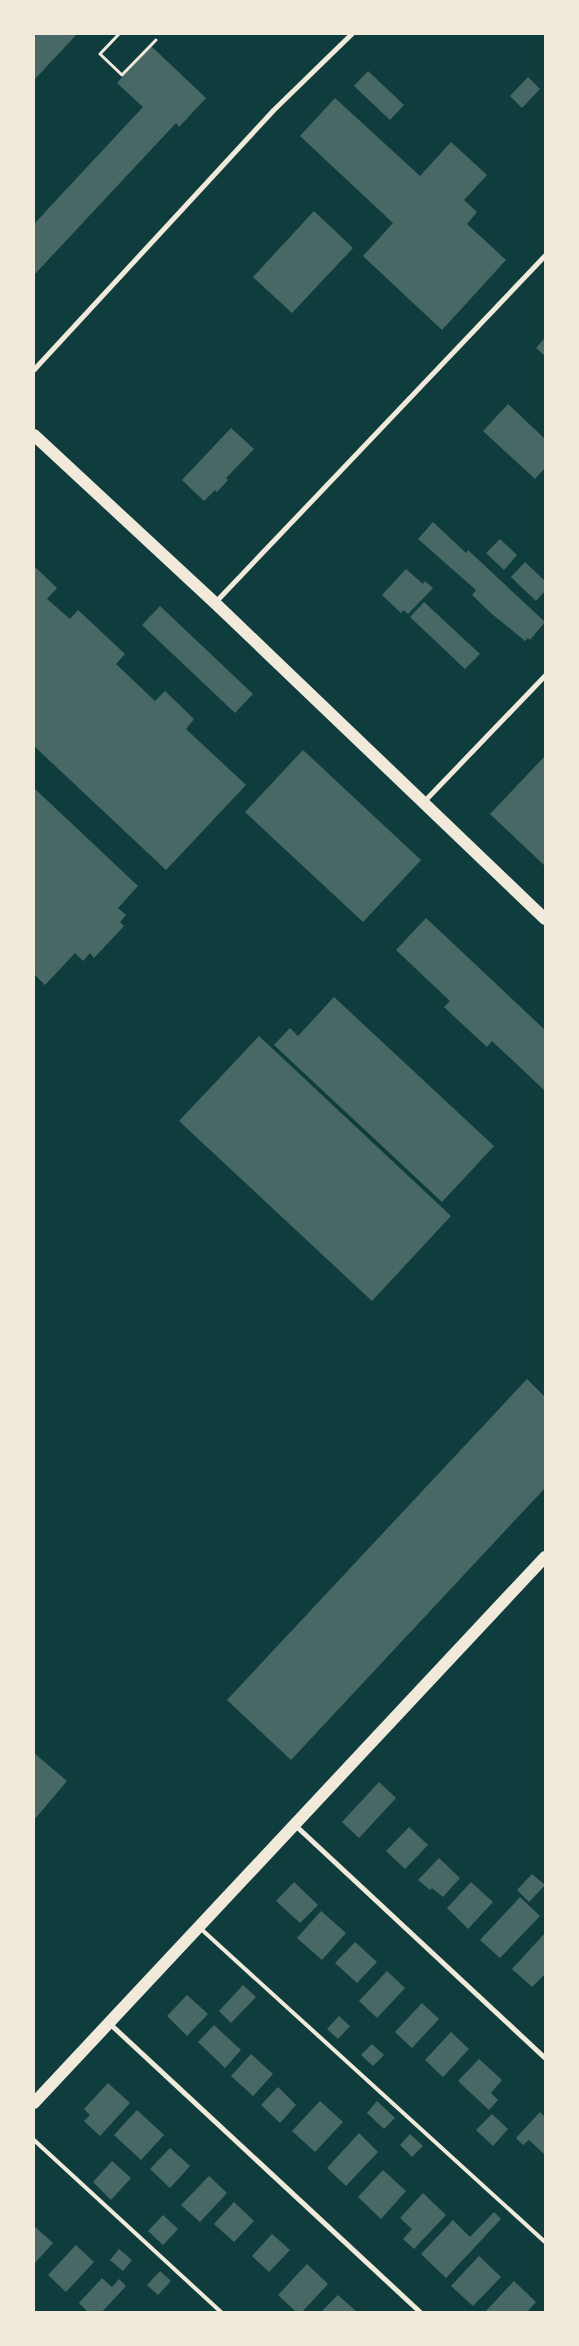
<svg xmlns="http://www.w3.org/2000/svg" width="579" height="2346" font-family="Inter,sans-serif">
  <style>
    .building { fill: #486865 }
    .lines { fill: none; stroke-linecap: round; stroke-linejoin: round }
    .path { stroke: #f1e9da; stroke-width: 3 }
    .service { stroke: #f1e9da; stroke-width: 4 }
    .minor { stroke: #f1e9da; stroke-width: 5 }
    .primary { stroke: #f1e9da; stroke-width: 12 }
  </style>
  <rect width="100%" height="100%" fill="#0f3d3e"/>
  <!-- building -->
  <g class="building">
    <polygon points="34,34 77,34 34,80"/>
    <polygon points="151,46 206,98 179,127 176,123 34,275 34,224 143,107 117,83"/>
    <polygon points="368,71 404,105 390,120 354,86"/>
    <polygon points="528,77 540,89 522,108 510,96"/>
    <polygon points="335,98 420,176 451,142 487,175 464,200 477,212 467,224 506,260 442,330 363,256 393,223 300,136"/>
    <polygon points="314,211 353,248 292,313 253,277"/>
    <polygon points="544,339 545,340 545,356 536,348"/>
    <polygon points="508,404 545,439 545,468 535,479 483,431"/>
    <polygon points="231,428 254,449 226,478 228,480 217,492 215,490 204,501 182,480"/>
    <polygon points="433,522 466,553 468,550 545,622 530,640 528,638 525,641 492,614 472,595 476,590 418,539"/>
    <polygon points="500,539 517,555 504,570 486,553"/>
    <polygon points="525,562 545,581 545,591 536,601 511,577"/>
    <polygon points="34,566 57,588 47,599 70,619 78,610 125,654 116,664 155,701 165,691 194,719 186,729 246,785 166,870 34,746"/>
    <polygon points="406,569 423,584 425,581 433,588 408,614 404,610 401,613 382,595"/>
    <polygon points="424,602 480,654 465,669 410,617"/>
    <polygon points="160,606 253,694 235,713 142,625"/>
    <polygon points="303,750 421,860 363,922 245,812"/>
    <polygon points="545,756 545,866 490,814"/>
    <polygon points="34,788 138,886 118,908 126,915 120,922 124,926 94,958 90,953 83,961 75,953 45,985 34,974"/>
    <polygon points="426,918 545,1030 544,1090 492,1041 487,1047 444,1007 450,1001 396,950"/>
    <polygon points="334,997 494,1146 442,1202 274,1045 290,1028 298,1036"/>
    <polygon points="259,1036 451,1216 372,1301 179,1121"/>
    <polygon points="527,1379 545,1397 545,1488 291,1760 227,1700"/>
    <polygon points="34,1753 67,1781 34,1820"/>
    <polygon points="379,1782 396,1798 359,1838 342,1822"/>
    <polygon points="409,1827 428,1845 405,1869 386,1851"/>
    <polygon points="439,1858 460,1878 443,1897 432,1888 430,1890 418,1880"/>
    <polygon points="532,1874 545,1885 529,1902 517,1890"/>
    <polygon points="294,1882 318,1905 300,1923 276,1901"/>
    <polygon points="471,1882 493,1902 468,1929 447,1908"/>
    <polygon points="520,1897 540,1916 500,1958 480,1940"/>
    <polygon points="321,1911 346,1933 322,1960 297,1938"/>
    <polygon points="545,1933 545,1974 532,1987 512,1969"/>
    <polygon points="355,1942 377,1962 357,1983 335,1963"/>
    <polygon points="387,1971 405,1988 377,2018 359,2001"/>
    <polygon points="243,1985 256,1997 231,2023 219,2011"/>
    <polygon points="187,1995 208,2014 187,2036 167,2016"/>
    <polygon points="422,2003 439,2019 412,2048 395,2032"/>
    <polygon points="339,2016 350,2026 338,2039 327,2029"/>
    <polygon points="214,2025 241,2050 225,2068 198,2042"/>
    <polygon points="451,2032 469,2049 443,2077 425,2060"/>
    <polygon points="372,2044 384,2055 373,2066 361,2055"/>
    <polygon points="251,2054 273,2074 253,2096 231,2076"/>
    <polygon points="479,2059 502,2080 491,2093 498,2100 489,2110 458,2081"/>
    <polygon points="108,2083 130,2103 100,2136 84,2121 90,2115 84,2109"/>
    <polygon points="278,2087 296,2105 280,2123 261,2105"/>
    <polygon points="320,2101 343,2122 315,2152 292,2131"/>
    <polygon points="377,2101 395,2118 384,2129 367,2113"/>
    <polygon points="137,2110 164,2135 141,2160 114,2135"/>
    <polygon points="540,2112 545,2117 545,2155 529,2140 523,2145 516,2138"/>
    <polygon points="492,2114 508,2129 493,2146 476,2130"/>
    <polygon points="359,2133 378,2152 346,2186 327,2168"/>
    <polygon points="410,2134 423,2146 412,2157 400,2145"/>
    <polygon points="170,2148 190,2166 170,2188 150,2169"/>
    <polygon points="112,2161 131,2178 111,2200 93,2182"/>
    <polygon points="383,2170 406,2191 381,2219 358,2197"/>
    <polygon points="209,2176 227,2193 200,2222 181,2205"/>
    <polygon points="423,2193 446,2215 414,2249 403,2239 412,2229 400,2218"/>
    <polygon points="234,2202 254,2221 234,2242 214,2224"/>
    <polygon points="494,2212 501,2219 446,2278 421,2254 453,2220 470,2237"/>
    <polygon points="163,2215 178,2229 163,2245 148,2231"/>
    <polygon points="34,2226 53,2243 34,2264"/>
    <polygon points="272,2234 290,2250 269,2272 252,2256"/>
    <polygon points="76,2245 94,2262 66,2292 48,2275"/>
    <polygon points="119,2249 132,2260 123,2271 110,2260"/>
    <polygon points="479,2256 501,2277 473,2306 451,2286"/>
    <polygon points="307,2264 328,2284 302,2312 296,2312 278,2295"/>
    <polygon points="160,2271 171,2281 158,2295 147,2285"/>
    <polygon points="102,2278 112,2287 119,2279 126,2286 102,2312 88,2312 79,2303"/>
    <polygon points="514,2281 536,2302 527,2312 485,2312"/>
    <polygon points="338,2295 357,2312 321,2312"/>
  </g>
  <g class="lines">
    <!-- path -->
    <polyline class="path" points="119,34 100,54 122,75 156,40"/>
    <!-- service -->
    <g class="service">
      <polyline points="200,1928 545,2242"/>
      <polyline points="34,2140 221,2312"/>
    </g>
    <!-- minor -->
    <g class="minor">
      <polyline points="34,370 274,110 352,34"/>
      <polyline points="215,603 545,256"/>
      <polyline points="424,802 545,676"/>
      <polyline points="296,1826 545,2058"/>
      <polyline points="109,2023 420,2312"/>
    </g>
    <!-- primary -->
    <g class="primary">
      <polyline points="34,435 215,603 545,919"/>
      <polyline points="34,2103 545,1557"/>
    </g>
  </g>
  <!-- border -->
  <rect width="579" height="2346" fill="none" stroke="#f1e9da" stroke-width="70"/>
</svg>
